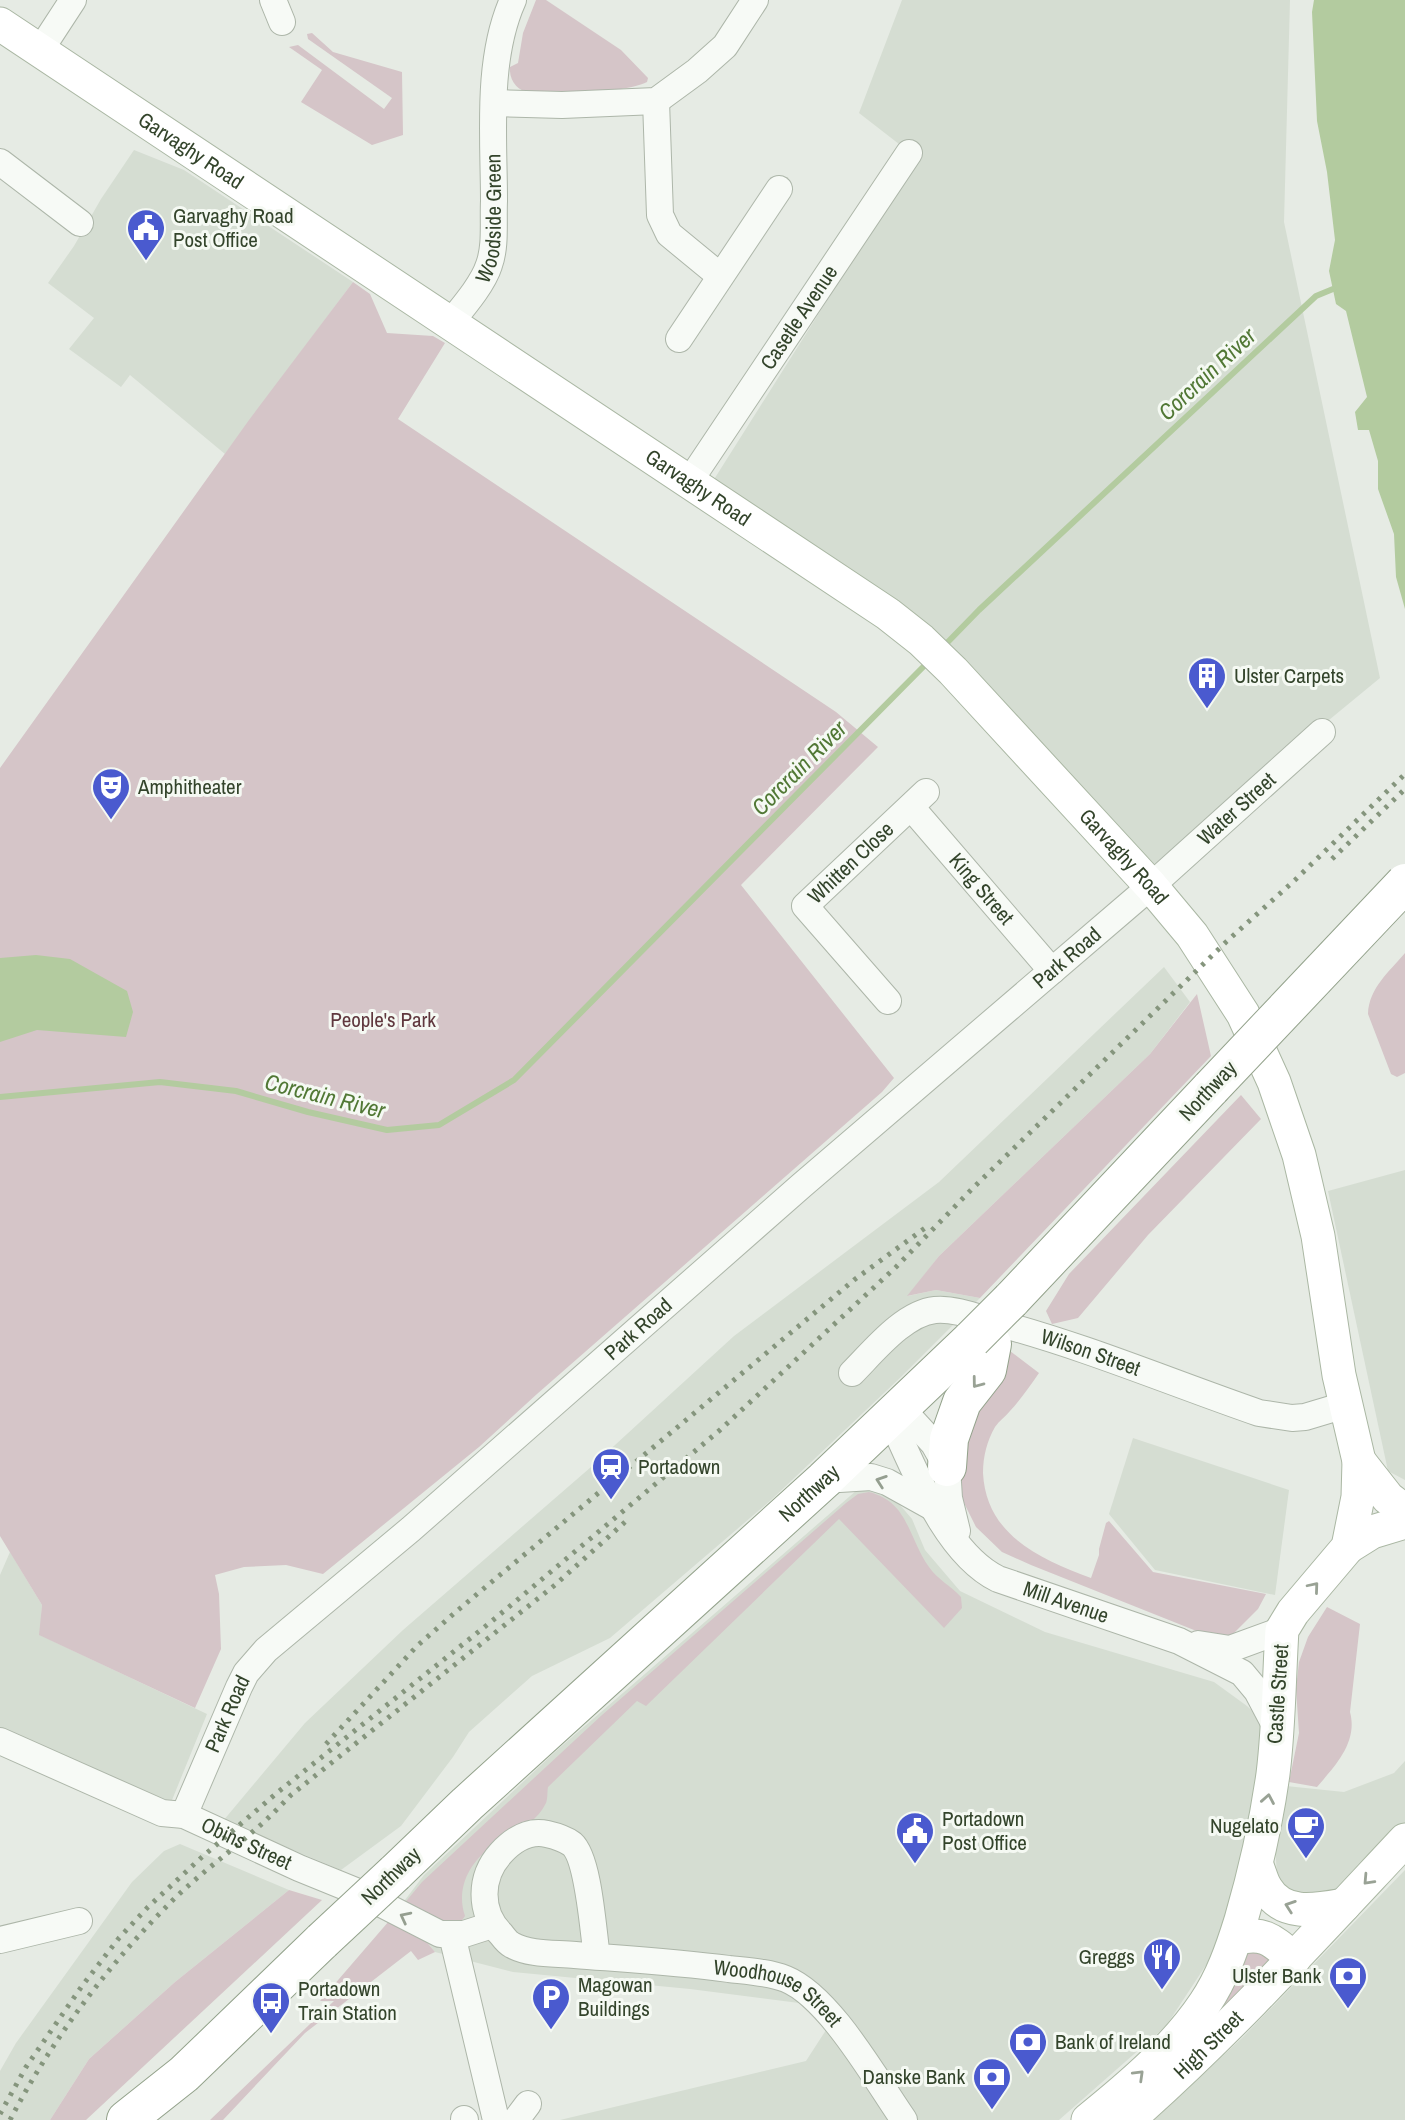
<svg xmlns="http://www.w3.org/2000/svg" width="1405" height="2120" font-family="'Archivo Narrow',sans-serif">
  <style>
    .built { fill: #d5ddd2 }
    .green { fill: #d5c5c8 }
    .water { fill: #b3cb9f }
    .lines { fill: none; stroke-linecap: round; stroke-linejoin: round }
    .stream { stroke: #b3cb9f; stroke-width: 6 }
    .minor-casing { stroke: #adb6a9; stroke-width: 28 }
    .major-casing { stroke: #aab7a3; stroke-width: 35 }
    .highway-casing { stroke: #93a28b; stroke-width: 40 }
    .minor { stroke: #f7faf6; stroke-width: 26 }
    .major { stroke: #fff; stroke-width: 33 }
    .highway { stroke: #fff; stroke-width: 38 }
    .rail { stroke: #85957d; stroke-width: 5; stroke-dasharray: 3.5 7; stroke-linecap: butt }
    .highway-bridge-casing { stroke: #93a28b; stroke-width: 40; stroke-linecap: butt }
    .highway-bridge { stroke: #fff; stroke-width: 38 }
    .oneway { stroke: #99a295 }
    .oneway2 { stroke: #959f90 }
    .labels { text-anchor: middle; stroke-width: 6; stroke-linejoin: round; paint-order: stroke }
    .street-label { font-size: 21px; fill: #33442b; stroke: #f5f9f3 }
    .poi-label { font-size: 21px; fill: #33442b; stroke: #f5f9f3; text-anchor: start }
    .park-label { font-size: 21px; fill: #60383e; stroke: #f5f9f3 }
    .water-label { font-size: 23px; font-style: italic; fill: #517835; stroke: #f5f9f3 }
  </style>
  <rect width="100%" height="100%" fill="#e6ebe4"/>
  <!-- built -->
  <g class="built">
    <polygon points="902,0 1290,0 1284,222 1380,678 1148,869 932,632 713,481 917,158 859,113"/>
    <polygon points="134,150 184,170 353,282 225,454 130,375 121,387 69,349 94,318 48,283 74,246 101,199"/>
    <polygon points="1164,967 1190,1002 1150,1054 939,1256 908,1296 936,1290 980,1298 902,1376 771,1500 610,1638 532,1676 469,1732 453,1757 401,1826 341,1870 223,1821 305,1723 403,1630 591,1467 734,1336 939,1182"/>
    <polygon points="1405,1170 1405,1480 1388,1471 1328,1191"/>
    <polygon points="1133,1438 1289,1490 1275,1595 1155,1570 1109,1514"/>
    <polygon points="877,1489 894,1498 912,1519 925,1550 960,1591 1045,1632 1214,1682 1247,1706 1261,1719 1264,1749 1227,1933 1166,2026 1059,2120 560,2120 806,2061 826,2030 799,2003 690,1989 513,1972 435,1952 420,1934 389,1921 424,1875 556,1751 857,1490"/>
    <polygon points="10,1552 42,1605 40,1635 207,1714 172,1800 164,1799 0,1727 0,1575"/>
    <polygon points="1405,1761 1405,1829 1358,1880 1316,1900 1295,1900 1277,1878 1275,1841 1286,1786 1344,1792 1394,1773"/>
    <polygon points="180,1844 289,1890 175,1982 89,2059 50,2120 0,2120 0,2071 16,2043 132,1882 164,1851"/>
    <polygon points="1405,1870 1405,2120 1154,2120 1243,2037"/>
  </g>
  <!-- green -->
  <g class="green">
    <path d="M536 0H546L621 50 648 78 647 82C630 92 547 97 527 92 515 89 509 78 510 67L518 63 523 33Z"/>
    <polygon points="312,33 333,52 402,72 403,135 372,145 301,102 322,70 289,47 298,45 384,109 392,98 308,39 307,34"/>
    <polygon points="353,282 370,294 387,333 433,336 445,343 398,419 836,712 878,747 741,885 894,1078 882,1092 537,1394 479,1447 323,1574 286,1565 244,1567 215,1575 219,1594 221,1649 195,1708 39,1635 42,1605 0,1536 0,768 249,420"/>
    <path d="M1405 953V1073L1397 1077 1391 1074 1368 1014C1369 988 1389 972 1405 953Z"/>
    <polygon points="1197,994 1211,1056 980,1298 936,1290 907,1296 939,1256 1150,1054"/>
    <polygon points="1241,1095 1261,1119 1148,1235 1078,1318 1052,1324 1046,1311 1069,1274"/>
    <path d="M1010 1351 1039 1373C1030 1386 1021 1399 1010 1411 1005 1417 999 1421 995 1427 987 1441 983 1456 983 1473 986 1535 1040 1559 1091 1578L1099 1555V1549L1106 1523 1109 1521 1153 1572 1266 1594 1258 1609 1231 1636 1204 1634 1031 1565 1002 1552 976 1527 959 1493 971 1400Z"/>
    <path d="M869 1492C909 1502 908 1538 929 1567 937 1579 951 1586 961 1597L962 1608 944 1628 839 1519 646 1706 637 1701 548 1787C547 1792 548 1798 546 1803 535 1826 509 1834 490 1848 468 1864 456 1890 465 1916L460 1923 435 1924 403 1905 422 1882 602 1715 846 1503 858 1494Z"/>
    <path d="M1327 1607 1360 1624 1350 1712C1358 1742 1336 1765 1317 1787L1289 1782 1299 1733 1296 1689 1299 1662 1308 1637Z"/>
    <polygon points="289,1890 322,1900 86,2120 50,2120 89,2059 175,1982"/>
    <polygon points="389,1921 420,1934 435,1952 418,1960 411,1951 305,2033 223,2120 210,2120 334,2001 320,2001"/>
    <polygon points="1260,1947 1277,1959 1215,2026 1228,1984 1247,1951"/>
  </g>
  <!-- water -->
  <g class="water">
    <polygon points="1314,0 1405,0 1405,609 1396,577 1394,534 1378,489 1378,461 1369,430 1358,430 1355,412 1367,397 1346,311 1336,304 1329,271 1335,240 1327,172 1317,121 1312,12"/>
    <polygon points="36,955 70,959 127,991 133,1012 126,1037 37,1030 0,1042 0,958"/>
  </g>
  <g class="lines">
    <!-- stream -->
    <g class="stream">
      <polyline points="943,647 979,610 1316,296 1333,289"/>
      <polyline points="0,1097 160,1082 236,1091 308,1112 387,1130 439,1125 514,1080 928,662"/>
    </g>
    <defs>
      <g id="minor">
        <polyline points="273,0 282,22"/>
        <polyline points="41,49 73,0"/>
        <polyline points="656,101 660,215 669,234 720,276"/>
        <polyline points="494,103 562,105 656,101 697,71 725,46 755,0"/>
        <polyline points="0,162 80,223"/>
        <path id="s1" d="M450 323C463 307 483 284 489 265 496 246 493 222 494 201 494 137 486 60 513 0"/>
        <polyline points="679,339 779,189"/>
        <path id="s2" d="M689 482 909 153"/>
        <path id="s3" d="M911 807 1052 971"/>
        <path id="s4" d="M888 1001 805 906 926 792"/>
        <path id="s5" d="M852 1373C873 1352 904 1313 935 1310 955 1308 979 1318 997 1323 1087 1347 1172 1383 1259 1413L1292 1418 1305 1417 1345 1405"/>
        <polyline points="900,1407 934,1444 947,1467 949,1498 957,1531"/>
        <path id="s6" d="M890 1417C914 1468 945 1553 998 1579L1179 1641 1242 1673 1257 1691 1276 1727"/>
        <polyline points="824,1480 871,1477 887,1482 932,1507"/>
        <polyline points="1198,1644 1230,1649 1282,1630"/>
        <path id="s7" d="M0 1741 162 1813 184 1815 299 1868 358 1892 440 1934H464L492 1925"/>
        <path id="s8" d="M184 1815 239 1687 246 1673 266 1650 411 1529 801 1186 1151 886 1322 732"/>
        <polyline points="452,1935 496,2120"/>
        <polyline points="0,1940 79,1921"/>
        <path id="s9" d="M597 1957C593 1932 589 1859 572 1844 565 1839 556 1836 547 1834 529 1830 513 1840 501 1853 479 1877 479 1912 501 1934 504 1938 508 1943 512 1945 530 1955 555 1953 575 1955 626 1959 677 1962 729 1969 747 1971 768 1972 786 1979 830 1997 876 2080 904 2120"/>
        <polyline points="464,2119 465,2120"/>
        <polyline points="516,2120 528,2104"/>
      </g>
      <g id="major">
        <path id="s10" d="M0 24 888 614 921 640 953 671 1151 886 1192 935 1243 1014 1274 1082 1299 1155 1318 1236 1339 1375 1359 1461 1358 1497 1348 1547 1293 1612 1282 1630C1279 1678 1279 1726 1273 1774 1266 1824 1255 1872 1241 1920 1232 1949 1222 1978 1205 2003 1175 2048 1130 2086 1088 2120"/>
        <polyline points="1359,1461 1388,1498 1405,1511"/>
        <polyline points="1348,1547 1372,1532 1405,1522"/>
        <path d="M1257 1866C1260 1873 1262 1882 1266 1888 1283 1917 1316 1910 1344 1905"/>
        <path d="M1236 1939C1264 1930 1274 1942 1294 1959"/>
        <path id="s11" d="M1128 2120C1227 2033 1315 1936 1405 1840"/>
      </g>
      <g id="highway">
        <polyline points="1011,1300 1211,1088"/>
        <polyline points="947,1467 949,1439 956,1419 962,1402 987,1370 992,1344"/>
        <path id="s12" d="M395 1873 467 1804 824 1480 972 1339"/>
        <polyline points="126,2120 184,2074 322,1941"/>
      </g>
    </defs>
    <!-- minor casing -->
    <use href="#minor" class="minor-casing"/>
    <!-- major casing -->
    <use href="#major" class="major-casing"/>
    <!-- highway casing -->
    <use href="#highway" class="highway-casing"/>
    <!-- minor -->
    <use href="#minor" class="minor"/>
    <!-- major -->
    <use href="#major" class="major"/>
    <!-- highway -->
    <use href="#highway" class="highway"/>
    <!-- rail -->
    <g class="rail">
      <polyline points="1332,859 1405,789"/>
      <polyline points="326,1744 417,1646 458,1610 854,1280 925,1228"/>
      <polyline points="0,2114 26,2067 82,1986 119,1938 148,1907 202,1857 278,1792 492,1621 720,1430 896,1267 973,1188 1226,942 1295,880 1405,774"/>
      <path d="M10 2120C52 2039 110 1962 175 1898 201 1873 230 1852 257 1828 269 1818 280 1806 291 1795L555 1585 625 1522"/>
    </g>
    <defs>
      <g id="highway-bridge">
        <polyline points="1211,1088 1405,883"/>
        <polyline points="972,1339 1011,1300"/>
        <polyline points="322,1941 395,1873"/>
      </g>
    </defs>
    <!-- highway-bridge casing -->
    <use href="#highway-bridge" class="highway-bridge-casing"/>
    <!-- highway-bridge -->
    <use href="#highway-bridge" class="highway-bridge"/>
  </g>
  <!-- one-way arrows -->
  <defs><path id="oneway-chevron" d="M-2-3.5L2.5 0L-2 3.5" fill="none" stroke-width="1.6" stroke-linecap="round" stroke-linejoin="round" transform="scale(1.75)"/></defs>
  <g class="oneway">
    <use href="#oneway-chevron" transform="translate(977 1383) rotate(127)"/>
    <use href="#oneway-chevron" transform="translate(1314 1587) rotate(-50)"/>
    <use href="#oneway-chevron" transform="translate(1268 1799) rotate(-80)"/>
    <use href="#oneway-chevron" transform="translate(1368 1880) rotate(133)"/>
    <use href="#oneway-chevron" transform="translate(1290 1906) rotate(-161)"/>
    <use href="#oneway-chevron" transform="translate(1139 2075) rotate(-44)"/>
  </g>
  <g class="oneway2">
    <use href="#oneway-chevron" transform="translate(881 1481) rotate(-161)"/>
    <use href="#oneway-chevron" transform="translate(405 1917) rotate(-153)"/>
  </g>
  <!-- icons -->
  <defs>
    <symbol id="civic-pin" viewBox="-11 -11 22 30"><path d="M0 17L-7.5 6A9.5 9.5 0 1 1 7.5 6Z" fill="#4a5acf" stroke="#f5f9f3"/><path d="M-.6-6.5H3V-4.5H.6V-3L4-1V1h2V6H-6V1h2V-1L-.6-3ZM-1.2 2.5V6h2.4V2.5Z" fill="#fff"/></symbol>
    <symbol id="building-pin" viewBox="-11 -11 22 30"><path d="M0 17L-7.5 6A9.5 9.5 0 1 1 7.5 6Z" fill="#4a5acf" stroke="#f5f9f3"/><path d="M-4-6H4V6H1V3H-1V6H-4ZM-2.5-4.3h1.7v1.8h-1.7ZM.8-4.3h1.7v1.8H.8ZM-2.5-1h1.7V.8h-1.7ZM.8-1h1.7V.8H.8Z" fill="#fff"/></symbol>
    <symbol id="theatre-pin" viewBox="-11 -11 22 30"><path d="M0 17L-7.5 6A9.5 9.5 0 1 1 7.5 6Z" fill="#4a5acf" stroke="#f5f9f3"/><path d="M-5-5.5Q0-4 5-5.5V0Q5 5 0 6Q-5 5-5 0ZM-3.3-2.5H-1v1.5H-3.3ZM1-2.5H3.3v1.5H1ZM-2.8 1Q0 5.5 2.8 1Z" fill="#fff"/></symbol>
    <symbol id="station-pin" viewBox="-11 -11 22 30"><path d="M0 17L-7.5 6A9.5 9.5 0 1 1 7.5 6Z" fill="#4a5acf" stroke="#f5f9f3"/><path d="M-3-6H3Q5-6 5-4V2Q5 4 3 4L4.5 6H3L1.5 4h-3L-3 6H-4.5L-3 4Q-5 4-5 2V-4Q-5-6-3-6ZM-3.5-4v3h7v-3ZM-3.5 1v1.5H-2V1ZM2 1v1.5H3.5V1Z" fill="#fff"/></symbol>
    <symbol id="cafe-pin" viewBox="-11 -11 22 30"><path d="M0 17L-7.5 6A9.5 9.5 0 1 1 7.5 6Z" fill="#4a5acf" stroke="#f5f9f3"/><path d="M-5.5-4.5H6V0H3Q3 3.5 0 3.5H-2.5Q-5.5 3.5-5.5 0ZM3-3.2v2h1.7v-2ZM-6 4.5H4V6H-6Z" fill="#fff"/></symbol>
    <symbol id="restaurant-pin" viewBox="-11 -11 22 30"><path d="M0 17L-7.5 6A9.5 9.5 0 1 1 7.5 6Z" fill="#4a5acf" stroke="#f5f9f3"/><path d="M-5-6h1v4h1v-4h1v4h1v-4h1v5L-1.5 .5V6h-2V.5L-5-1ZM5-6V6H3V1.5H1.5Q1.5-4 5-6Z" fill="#fff"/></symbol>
    <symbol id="bank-pin" viewBox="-11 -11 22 30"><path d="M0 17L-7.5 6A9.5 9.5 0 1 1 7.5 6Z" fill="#4a5acf" stroke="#f5f9f3"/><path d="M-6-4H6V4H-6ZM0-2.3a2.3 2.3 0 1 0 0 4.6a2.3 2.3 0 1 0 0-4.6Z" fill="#fff"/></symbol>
    <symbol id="parking-pin" viewBox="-11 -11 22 30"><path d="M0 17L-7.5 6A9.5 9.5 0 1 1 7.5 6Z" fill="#4a5acf" stroke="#f5f9f3"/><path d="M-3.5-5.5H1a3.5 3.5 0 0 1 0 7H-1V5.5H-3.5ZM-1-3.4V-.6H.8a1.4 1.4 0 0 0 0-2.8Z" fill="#fff"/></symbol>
    <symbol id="bus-pin" viewBox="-11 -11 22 30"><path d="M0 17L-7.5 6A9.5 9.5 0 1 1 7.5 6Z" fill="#4a5acf" stroke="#f5f9f3"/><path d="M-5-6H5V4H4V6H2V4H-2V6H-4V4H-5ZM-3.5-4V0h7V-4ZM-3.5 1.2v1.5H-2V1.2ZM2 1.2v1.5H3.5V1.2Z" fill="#fff"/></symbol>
  </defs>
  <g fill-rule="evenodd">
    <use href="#civic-pin" x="124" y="206" width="44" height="60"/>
    <use href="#building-pin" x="1185" y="654" width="44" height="60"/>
    <use href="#theatre-pin" x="89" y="765" width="44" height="60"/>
    <use href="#station-pin" x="589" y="1445" width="44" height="60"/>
    <use href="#cafe-pin" x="1284" y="1804" width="44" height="60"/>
    <use href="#civic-pin" x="893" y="1809" width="44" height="60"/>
    <use href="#restaurant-pin" x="1140" y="1935" width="44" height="60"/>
    <use href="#bank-pin" x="1326" y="1954" width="44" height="60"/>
    <use href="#parking-pin" x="529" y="1975" width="44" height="60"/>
    <use href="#bus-pin" x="249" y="1979" width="44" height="60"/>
    <use href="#bank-pin" x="1006" y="2020" width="44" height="60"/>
    <use href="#bank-pin" x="970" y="2055" width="44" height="60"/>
  </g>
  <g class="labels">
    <!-- street labels -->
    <g class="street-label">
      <text dy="7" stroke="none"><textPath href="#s10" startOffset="229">Garvaghy Road</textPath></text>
      <text dy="7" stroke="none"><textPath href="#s1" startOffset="117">Woodside Green</textPath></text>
      <text dy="7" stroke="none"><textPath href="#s2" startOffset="198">Casetle Avenue</textPath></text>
      <text dy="7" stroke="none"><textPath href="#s10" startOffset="838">Garvaghy Road</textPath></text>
      <text dy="7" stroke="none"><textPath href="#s8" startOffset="1470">Water Street</textPath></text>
      <text dy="7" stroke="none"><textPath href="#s10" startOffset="1405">Garvaghy Road</textPath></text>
      <text dy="7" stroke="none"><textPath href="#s4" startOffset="189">Whitten Close</textPath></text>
      <text dy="7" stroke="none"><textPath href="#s3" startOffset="108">King Street</textPath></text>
      <text dy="7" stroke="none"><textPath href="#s8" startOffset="1244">Park Road</textPath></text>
      <text transform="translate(1208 1091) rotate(-47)" y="7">Northway</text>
      <text dy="7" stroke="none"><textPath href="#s8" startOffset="677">Park Road</textPath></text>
      <text dy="7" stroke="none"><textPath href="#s5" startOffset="268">Wilson Street</textPath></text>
      <text dy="7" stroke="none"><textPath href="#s12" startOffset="562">Northway</textPath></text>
      <text dy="7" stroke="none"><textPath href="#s6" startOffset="270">Mill Avenue</textPath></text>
      <text transform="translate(1278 1694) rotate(-86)" y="7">Castle Street</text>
      <text dy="7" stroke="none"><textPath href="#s8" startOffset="110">Park Road</textPath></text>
      <text dy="7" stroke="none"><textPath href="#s7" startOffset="268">Obins Street</textPath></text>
      <text transform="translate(391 1876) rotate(-44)" y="7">Northway</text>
      <text dy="7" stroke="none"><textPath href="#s9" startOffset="576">Woodhouse Street</textPath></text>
      <text dy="7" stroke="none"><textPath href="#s11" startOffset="110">High Street</textPath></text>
    </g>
    <!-- poi labels -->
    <g class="poi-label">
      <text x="173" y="223">Garvaghy Road<tspan x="173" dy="24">Post Office</tspan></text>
      <text x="1234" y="683">Ulster Carpets</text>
      <text x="138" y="794">Amphitheater</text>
      <text x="638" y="1474">Portadown</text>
      <text x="942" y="1826">Portadown<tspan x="942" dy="24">Post Office</tspan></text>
      <text x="1279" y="1833" text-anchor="end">Nugelato</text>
      <text x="1135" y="1964" text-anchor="end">Greggs</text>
      <text x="1321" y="1983" text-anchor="end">Ulster Bank</text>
      <text x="578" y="1992">Magowan<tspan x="578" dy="24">Buildings</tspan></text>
      <text x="298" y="1996">Portadown<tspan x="298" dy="24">Train Station</tspan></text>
      <text x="1055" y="2049">Bank of Ireland</text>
      <text x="965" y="2084" text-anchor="end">Danske Bank</text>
    </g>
    <!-- park labels -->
    <g class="park-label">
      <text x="383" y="1027">People's Park</text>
    </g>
    <!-- water labels -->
    <g class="water-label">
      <text transform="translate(1207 374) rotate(-43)" y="8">Corcrain River</text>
      <text transform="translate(799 768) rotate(-45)" y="8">Corcrain River</text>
      <text transform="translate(325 1096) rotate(14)" y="8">Corcrain River</text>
    </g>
  </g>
</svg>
